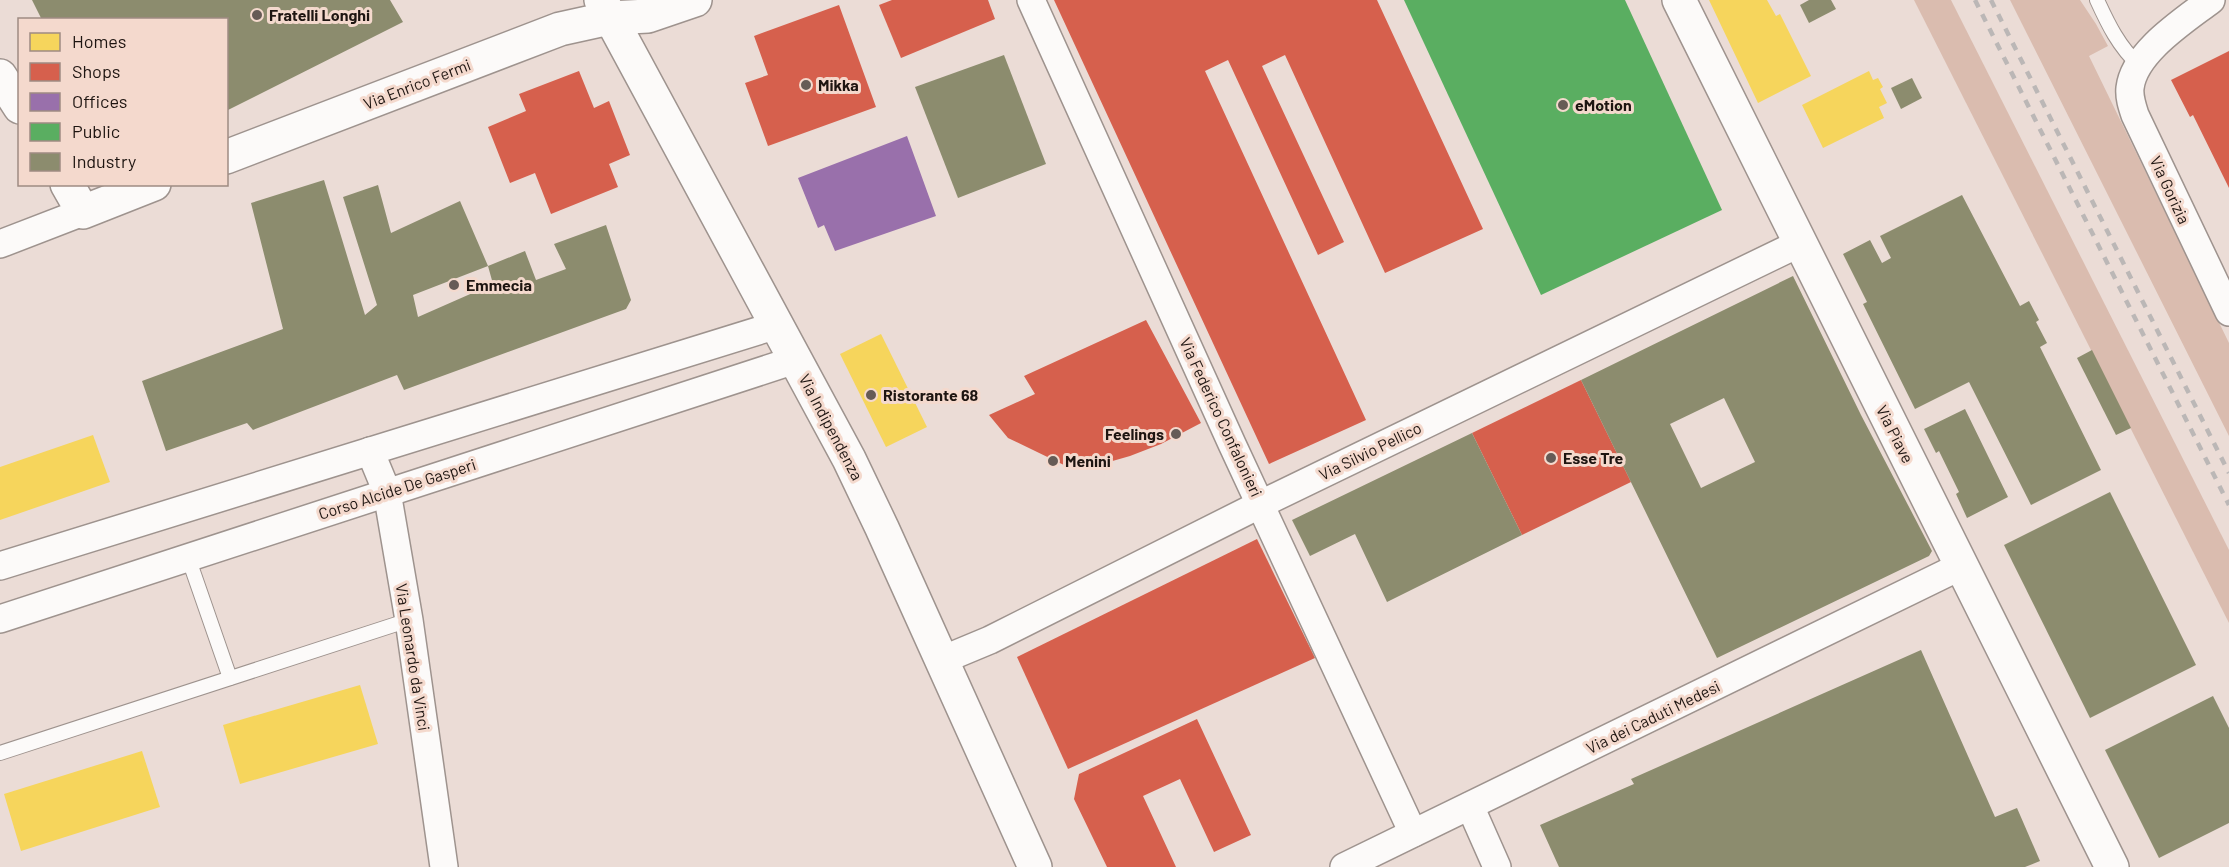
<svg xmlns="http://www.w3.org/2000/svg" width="2229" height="867" font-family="Barlow,sans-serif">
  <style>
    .green { fill: #dabcaf }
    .homes { fill: #f6d55c }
    .shops { fill: #d6604d }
    .offices { fill: #9970ab }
    .public { fill: #5aae61 }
    .industry { fill: #8c8c6e; fill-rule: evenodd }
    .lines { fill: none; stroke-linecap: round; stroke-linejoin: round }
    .service-casing { stroke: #9e938e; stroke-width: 16 }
    .minor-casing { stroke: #9e938e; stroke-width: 30 }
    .tertiary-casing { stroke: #9e938e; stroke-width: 36 }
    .service { stroke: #fcfaf9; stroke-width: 14 }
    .minor { stroke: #fcfaf9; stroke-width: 27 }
    .tertiary { stroke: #fcfaf9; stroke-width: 33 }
    .rail { stroke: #bbb7b6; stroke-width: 4.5; stroke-dasharray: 8 8; stroke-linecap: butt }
    .poi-dot { fill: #665b56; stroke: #f4d9cd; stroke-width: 2 }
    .labels { text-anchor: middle; stroke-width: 6; stroke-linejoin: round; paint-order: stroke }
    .poi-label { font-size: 16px; font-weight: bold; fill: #1e1511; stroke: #f4d9cd; text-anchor: start }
    .street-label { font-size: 16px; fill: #1e1511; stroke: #f4d9cd }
  </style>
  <rect width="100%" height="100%" fill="#ebdcd6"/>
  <!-- green -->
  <g class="green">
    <polygon points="1914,0 1951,0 2229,550 2229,623"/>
    <polygon points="2010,0 2080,0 2096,24 2108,46 2089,56 2229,343 2229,436"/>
  </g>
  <!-- homes -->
  <g class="homes">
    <polygon points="1709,0 1767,0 1776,16 1780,14 1811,76 1758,103"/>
    <polygon points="1869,71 1873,80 1878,78 1883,87 1880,89 1887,103 1879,107 1884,118 1823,148 1802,105"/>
    <polygon points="881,334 927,427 886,447 840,354"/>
    <polygon points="93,435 110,482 0,520 0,467"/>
    <polygon points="360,685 378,744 240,784 223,725"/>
    <polygon points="142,751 160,807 21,851 4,794"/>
  </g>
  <!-- shops -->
  <g class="shops">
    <polygon points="892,0 988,0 995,19 901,58 879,5"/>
    <polygon points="1054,0 1377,0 1483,229 1385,273 1285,55 1262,66 1344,242 1318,255 1228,60 1205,71 1366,420 1269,464"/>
    <polygon points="839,5 876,107 768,146 745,83 768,75 754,36"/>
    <polygon points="2229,51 2229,188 2193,115 2190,117 2171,80"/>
    <polygon points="579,71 594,108 609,101 630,155 609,164 618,187 551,214 535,173 510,183 488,127 526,111 519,94"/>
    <polygon points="1146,320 1201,423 1161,444 1130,456 1095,466 1066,466 1008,438 989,415 1035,394 1024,376"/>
    <polygon points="1581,380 1631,482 1522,535 1472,433"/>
    <polygon points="1257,539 1315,658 1068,769 1017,657"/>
    <polygon points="1197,719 1251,835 1214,852 1180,779 1143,796 1176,867 1107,867 1074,799 1079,774"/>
  </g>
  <!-- offices -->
  <polygon class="offices" points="907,136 936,216 835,251 824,225 818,228 798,178"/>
  <!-- public -->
  <polygon class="public" points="1404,0 1625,0 1722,210 1541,295"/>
  <!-- industry -->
  <g class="industry">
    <polygon points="32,0 390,0 403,22 226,111 226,20 42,20"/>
    <polygon points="1809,0 1831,0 1836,9 1809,23 1800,5"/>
    <polygon points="1004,55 1046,164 958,198 915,87"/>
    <polygon points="1912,78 1922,98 1901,109 1891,88"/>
    <polygon points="324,180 365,315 377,305 343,197 378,185 391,233 460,201 488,266 413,295 418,317 493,284 488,266 525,251 536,280 566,269 554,244 606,225 631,300 626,309 404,390 397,375 253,430 247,423 166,451 142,381 283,329 251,203"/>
    <polygon points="1962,195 2020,306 2029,301 2039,320 2036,322 2047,343 2040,347 2101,470 2031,505 1969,382 1915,409 1863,304 1867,302 1843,254 1870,240 1882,263 1891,258 1880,236"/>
    <path d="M1793 276 1861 415 1932 551 1929 556 1717 658 1581 380ZM1724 398 1755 462 1701 488 1670 424Z"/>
    <polygon points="2092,350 2131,428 2116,435 2077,358"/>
    <polygon points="1965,409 2008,497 1967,518 1956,494 1959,492 1939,451 1936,453 1924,429"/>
    <polygon points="1472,433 1522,535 1387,602 1355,534 1310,556 1292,520"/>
    <polygon points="2110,492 2196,665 2090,718 2004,545"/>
    <polygon points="1921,650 1995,817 2017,808 2040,861 2025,867 1559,867 1540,825 1634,784 1631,779"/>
    <polygon points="2213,696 2229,728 2229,823 2159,858 2105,750"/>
  </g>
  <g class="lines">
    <defs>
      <g id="service">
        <path d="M2097 0C2108 24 2119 47 2139 65"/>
        <polyline points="188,557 230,678"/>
        <polyline points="0,753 409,620"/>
      </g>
      <g id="minor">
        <polyline points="1031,0 1232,444 1413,833"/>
        <path d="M2211 0C2185 20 2134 52 2130 88 2129 97 2132 106 2135 115L2229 312"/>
        <polyline points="0,244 83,212"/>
        <polyline points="370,451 387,492 409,620 444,867"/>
        <polyline points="0,566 777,325"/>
        <polyline points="0,619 795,360"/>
        <polyline points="942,660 990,640 1261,504 1800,243"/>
        <polyline points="1470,806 1497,867"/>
        <polyline points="1344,867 1961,566"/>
      </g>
      <g id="tertiary">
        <polyline points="601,0 849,459 882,528 1035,867"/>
        <polyline points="1679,0 2112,867"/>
        <polyline points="0,76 20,107"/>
        <polyline points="226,157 560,29 610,18 648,16 695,0"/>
        <polyline points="67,184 83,212 154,184"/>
      </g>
    </defs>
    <!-- service casing -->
    <use href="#service" class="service-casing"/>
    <!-- minor casing -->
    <use href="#minor" class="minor-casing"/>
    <!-- tertiary casing -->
    <use href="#tertiary" class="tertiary-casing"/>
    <!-- service -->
    <use href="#service" class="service"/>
    <!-- minor -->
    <use href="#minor" class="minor"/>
    <!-- tertiary -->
    <use href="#tertiary" class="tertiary"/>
    <!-- rail -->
    <g class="rail">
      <polyline points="1975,0 2229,505"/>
      <polyline points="1991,0 2229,473"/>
    </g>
  </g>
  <!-- markers -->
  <g class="poi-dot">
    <circle cx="257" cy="15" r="6"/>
    <circle cx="806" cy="85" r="6"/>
    <circle cx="1563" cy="105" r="6"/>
    <circle cx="454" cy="285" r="6"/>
    <circle cx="871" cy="395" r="6"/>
    <circle cx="1176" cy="434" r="6"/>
    <circle cx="1551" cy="458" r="6"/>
    <circle cx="1053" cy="461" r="6"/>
  </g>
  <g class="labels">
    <!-- poi labels -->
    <g class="poi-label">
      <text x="269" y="21">Fratelli Longhi</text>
      <text x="818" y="91">Mikka</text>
      <text x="1575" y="111">eMotion</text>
      <text x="466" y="291">Emmecia</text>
      <text x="883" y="401">Ristorante 68</text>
      <text x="1164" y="440" text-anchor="end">Feelings</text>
      <text x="1563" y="464">Esse Tre</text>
      <text x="1065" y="467">Menini</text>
    </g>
    <!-- street labels -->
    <g class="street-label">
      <text transform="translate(417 84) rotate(-21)" y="6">Via Enrico Fermi</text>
      <text transform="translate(2170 190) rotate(65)" y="6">Via Gorizia</text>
      <text transform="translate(1221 417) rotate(65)" y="6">Via Federico Confalonieri</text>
      <text transform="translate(831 427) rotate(62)" y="6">Via Indipendenza</text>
      <text transform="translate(1895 434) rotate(63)" y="6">Via Piave</text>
      <text transform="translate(1370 451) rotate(-26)" y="6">Via Silvio Pellico</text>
      <text transform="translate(397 489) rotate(-18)" y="6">Corso Alcide De Gasperi</text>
      <text transform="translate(413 657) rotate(81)" y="6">Via Leonardo da Vinci</text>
      <text transform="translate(1653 717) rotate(-26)" y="6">Via dei Caduti Medesi</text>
    </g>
  </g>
  <!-- legend -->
  <rect x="18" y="18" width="210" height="168" fill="#f4d9cd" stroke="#9e8b82" stroke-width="1.5"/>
  <rect x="30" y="33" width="30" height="18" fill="#f6d55c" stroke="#9e8b82" stroke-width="1.5"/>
  <text x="72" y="48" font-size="18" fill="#1e1511">Homes</text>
  <rect x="30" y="63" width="30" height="18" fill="#d6604d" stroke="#9e8b82" stroke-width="1.5"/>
  <text x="72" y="78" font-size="18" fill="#1e1511">Shops</text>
  <rect x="30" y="93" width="30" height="18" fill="#9970ab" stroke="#9e8b82" stroke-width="1.5"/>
  <text x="72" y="108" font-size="18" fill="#1e1511">Offices</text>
  <rect x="30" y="123" width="30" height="18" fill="#5aae61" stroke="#9e8b82" stroke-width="1.5"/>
  <text x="72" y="138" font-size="18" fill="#1e1511">Public</text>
  <rect x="30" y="153" width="30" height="18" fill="#8c8c6e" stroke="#9e8b82" stroke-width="1.5"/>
  <text x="72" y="168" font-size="18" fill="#1e1511">Industry</text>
</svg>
